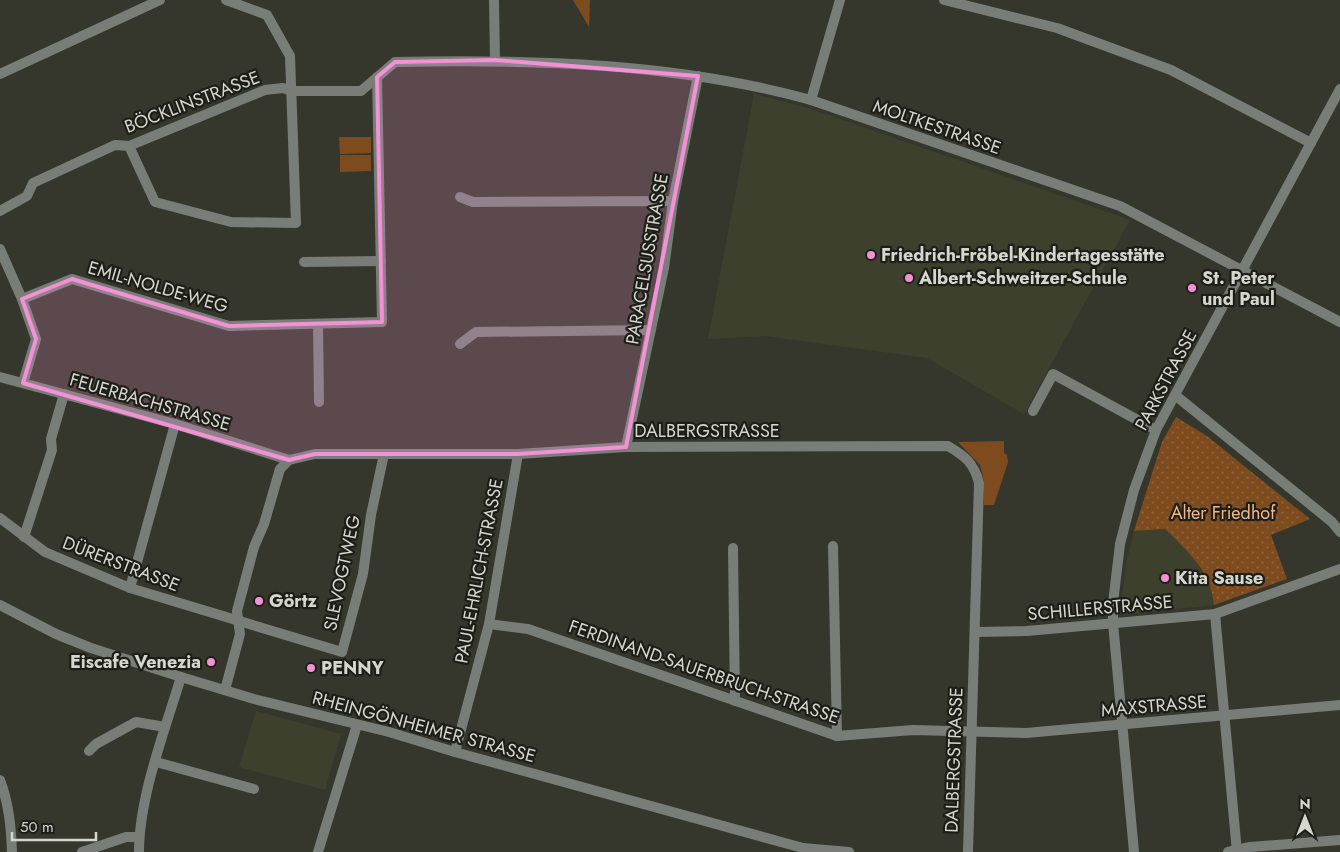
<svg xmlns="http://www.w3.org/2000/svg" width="1340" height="852" font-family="Jost,sans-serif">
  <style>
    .built { fill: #3e402e }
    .green { fill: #7e4b1f }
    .park { fill: url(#park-dots) }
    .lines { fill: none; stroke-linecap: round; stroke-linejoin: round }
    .minor { stroke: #797d78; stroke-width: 10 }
    .tertiary { stroke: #797d78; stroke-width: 10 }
    .marked { fill: #f391d6; fill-opacity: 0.2; stroke: #f391d6; stroke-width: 4; stroke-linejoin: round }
    .poi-dot { fill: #f391d6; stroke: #1e1e19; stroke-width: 2 }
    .labels { text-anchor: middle; stroke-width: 4.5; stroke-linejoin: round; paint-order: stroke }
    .street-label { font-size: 18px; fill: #d5d6ce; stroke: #1e1e19 }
    .poi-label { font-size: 18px; font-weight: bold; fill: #d5d6ce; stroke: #1e1e19; text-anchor: start }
    .park-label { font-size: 18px; fill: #f3b688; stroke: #1e1e19 }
  </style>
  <defs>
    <pattern id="park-dots" width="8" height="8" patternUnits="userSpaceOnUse" patternTransform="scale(1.25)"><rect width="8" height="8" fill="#7e4b1f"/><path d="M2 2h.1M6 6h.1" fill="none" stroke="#8f643e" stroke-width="1.8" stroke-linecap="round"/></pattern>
  </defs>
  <rect width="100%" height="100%" fill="#36372c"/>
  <!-- built -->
  <g class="built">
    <polygon points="754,94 808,108 1130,220 1024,414 927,358 765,336 708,339"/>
    <polygon points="1165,529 1193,556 1213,592 1214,605 1122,615 1120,613 1126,564 1134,531"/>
    <polygon points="256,711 341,734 325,790 239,767"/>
  </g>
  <!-- green -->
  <g class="green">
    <polygon points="573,0 590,0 589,27"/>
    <polygon points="339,137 371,137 371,153 340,154"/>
    <polygon points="340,155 371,155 371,171 340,172"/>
    <polygon points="1004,441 1004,453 1007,455 1008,462 994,505 984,505 984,481 980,465 958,442"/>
  </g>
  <!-- park -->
  <path class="park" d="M1176 417 1207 436 1310 519 1271 535 1287 579 1214 605C1212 573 1187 550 1165 529L1134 531 1162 442Z"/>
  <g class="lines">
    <!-- minor -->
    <g class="minor">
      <polyline points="494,0 495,60"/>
      <polyline points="944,0 1057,28 1171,70 1311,143"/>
      <polyline points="0,74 160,0"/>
      <polyline points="811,100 840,0"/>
      <polyline points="129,146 155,202 231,222 296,223 290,56 267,15 226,0"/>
      <polyline points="460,197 473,202 673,201"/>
      <path d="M0 211 27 196 33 183 115 145 129 146 265 90 283 88 292 91H361L395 62C534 59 677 63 811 100L1120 206 1340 322"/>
      <polyline points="0,249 22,299 36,339 23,383"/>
      <polyline points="304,262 381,261"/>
      <polyline points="22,299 72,279 229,326 382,322 377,77"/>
      <polyline points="318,324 319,402"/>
      <polyline points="460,344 476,332 651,330"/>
      <polyline points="0,377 175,424 289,460"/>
      <polyline points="1175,395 1332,522 1340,532"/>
      <polyline points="1033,411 1053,374 1156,430"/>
      <polyline points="626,447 664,268 673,201 698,76"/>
      <polyline points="0,518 45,552 130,588 342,652 363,574 371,515 384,454"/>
      <polyline points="24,537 52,450 51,439 64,394"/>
      <polyline points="833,546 837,736"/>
      <polyline points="733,548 735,701"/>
      <polyline points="130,588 175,424"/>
      <polyline points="1215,614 1237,852"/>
      <polyline points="489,624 528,629 837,736 913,730 1026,733 1340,705"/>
      <polyline points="975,632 1027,631 1215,614 1340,569"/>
      <path d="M225 690 240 634 237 611 254 547 264 524 280 469 289 460 315 454H518L626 447 948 446C965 456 974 463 979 483L968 852"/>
      <polyline points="89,751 96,744 136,722 165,727"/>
      <polyline points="455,752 489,624 518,454"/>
      <polyline points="156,762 254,789"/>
      <path d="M0 780C9 804 11 827 12 852"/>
      <polyline points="82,852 126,837 139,837"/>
      <path d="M139 852C139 797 165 730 181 677"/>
      <polyline points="318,852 357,725"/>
      <polyline points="1134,852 1113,623 1113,603 1120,544 1134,490 1156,430 1340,89"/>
    </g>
    <!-- tertiary -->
    <g class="tertiary">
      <polyline points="0,605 56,634 91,648 181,677 254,699 389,732 455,752 803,848 849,852"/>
      <polyline points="1228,852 1250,847 1340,840"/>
    </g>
  </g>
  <!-- marked area -->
  <path class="marked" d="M495 60 698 76 626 447 518 454H315L289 460 23 383 36 339 22 299 72 279 229 326 382 322 377 77 395 62Z"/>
  <!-- markers -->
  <g class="poi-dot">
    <circle cx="871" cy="255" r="5"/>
    <circle cx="909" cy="278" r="5"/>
    <circle cx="1192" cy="288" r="5"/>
    <circle cx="1165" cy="578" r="5"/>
    <circle cx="259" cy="601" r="5"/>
    <circle cx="211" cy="662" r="5"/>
    <circle cx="311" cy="668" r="5"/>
  </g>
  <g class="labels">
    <!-- street labels -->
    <g class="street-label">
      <text transform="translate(192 102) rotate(-21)" y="6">BÖCKLINSTRASSE</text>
      <text transform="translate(937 127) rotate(19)" y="6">MOLTKESTRASSE</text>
      <text transform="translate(647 259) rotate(-80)" y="6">PARACELSUSSTRASSE</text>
      <text transform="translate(158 287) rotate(16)" y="6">EMIL-NOLDE-WEG</text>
      <text transform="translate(1166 380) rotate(-62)" y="6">PARKSTRASSE</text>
      <text transform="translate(150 402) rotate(16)" y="6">FEUERBACHSTRASSE</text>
      <text x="707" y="437">DALBERGSTRASSE</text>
      <text transform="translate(121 564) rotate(21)" y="6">DÜRERSTRASSE</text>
      <text transform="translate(479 571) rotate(-79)" y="6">PAUL-EHRLICH-STRASSE</text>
      <text transform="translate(342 573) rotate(-78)" y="6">SLEVOGTWEG</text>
      <text transform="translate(1100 608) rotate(-5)" y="6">SCHILLERSTRASSE</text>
      <text transform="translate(704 672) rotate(19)" y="6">FERDINAND-SAUERBRUCH-STRASSE</text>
      <text transform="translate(1154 706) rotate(-5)" y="6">MAXSTRASSE</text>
      <text transform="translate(424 727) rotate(15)" y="6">RHEINGÖNHEIMER STRASSE</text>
      <text transform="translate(954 760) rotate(-88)" y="6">DALBERGSTRASSE</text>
    </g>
    <!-- poi labels -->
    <g class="poi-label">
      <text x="881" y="261">Friedrich-Fröbel-Kindertagesstätte</text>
      <text x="919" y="284">Albert-Schweitzer-Schule</text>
      <text x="1202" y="284">St. Peter<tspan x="1202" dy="21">und Paul</tspan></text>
      <text x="1175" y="584">Kita Sause</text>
      <text x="269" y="607">Görtz</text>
      <text x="201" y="668" text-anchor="end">Eiscafe Venezia</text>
      <text x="321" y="674">PENNY</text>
    </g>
    <!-- park labels -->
    <g class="park-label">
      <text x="1223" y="519">Alter Friedhof</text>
    </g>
  </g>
  <!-- north arrow -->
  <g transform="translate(1305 817)" stroke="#1e1e19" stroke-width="4" paint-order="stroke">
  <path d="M0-4L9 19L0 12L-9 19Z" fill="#d5d6ce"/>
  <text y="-8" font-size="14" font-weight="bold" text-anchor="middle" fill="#d5d6ce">N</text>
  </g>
  <!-- scale -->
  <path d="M12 832v8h84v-8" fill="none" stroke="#d5d6ce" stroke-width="2.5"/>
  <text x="20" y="832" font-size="15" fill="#d5d6ce" stroke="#1e1e19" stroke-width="4" paint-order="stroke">50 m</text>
</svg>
